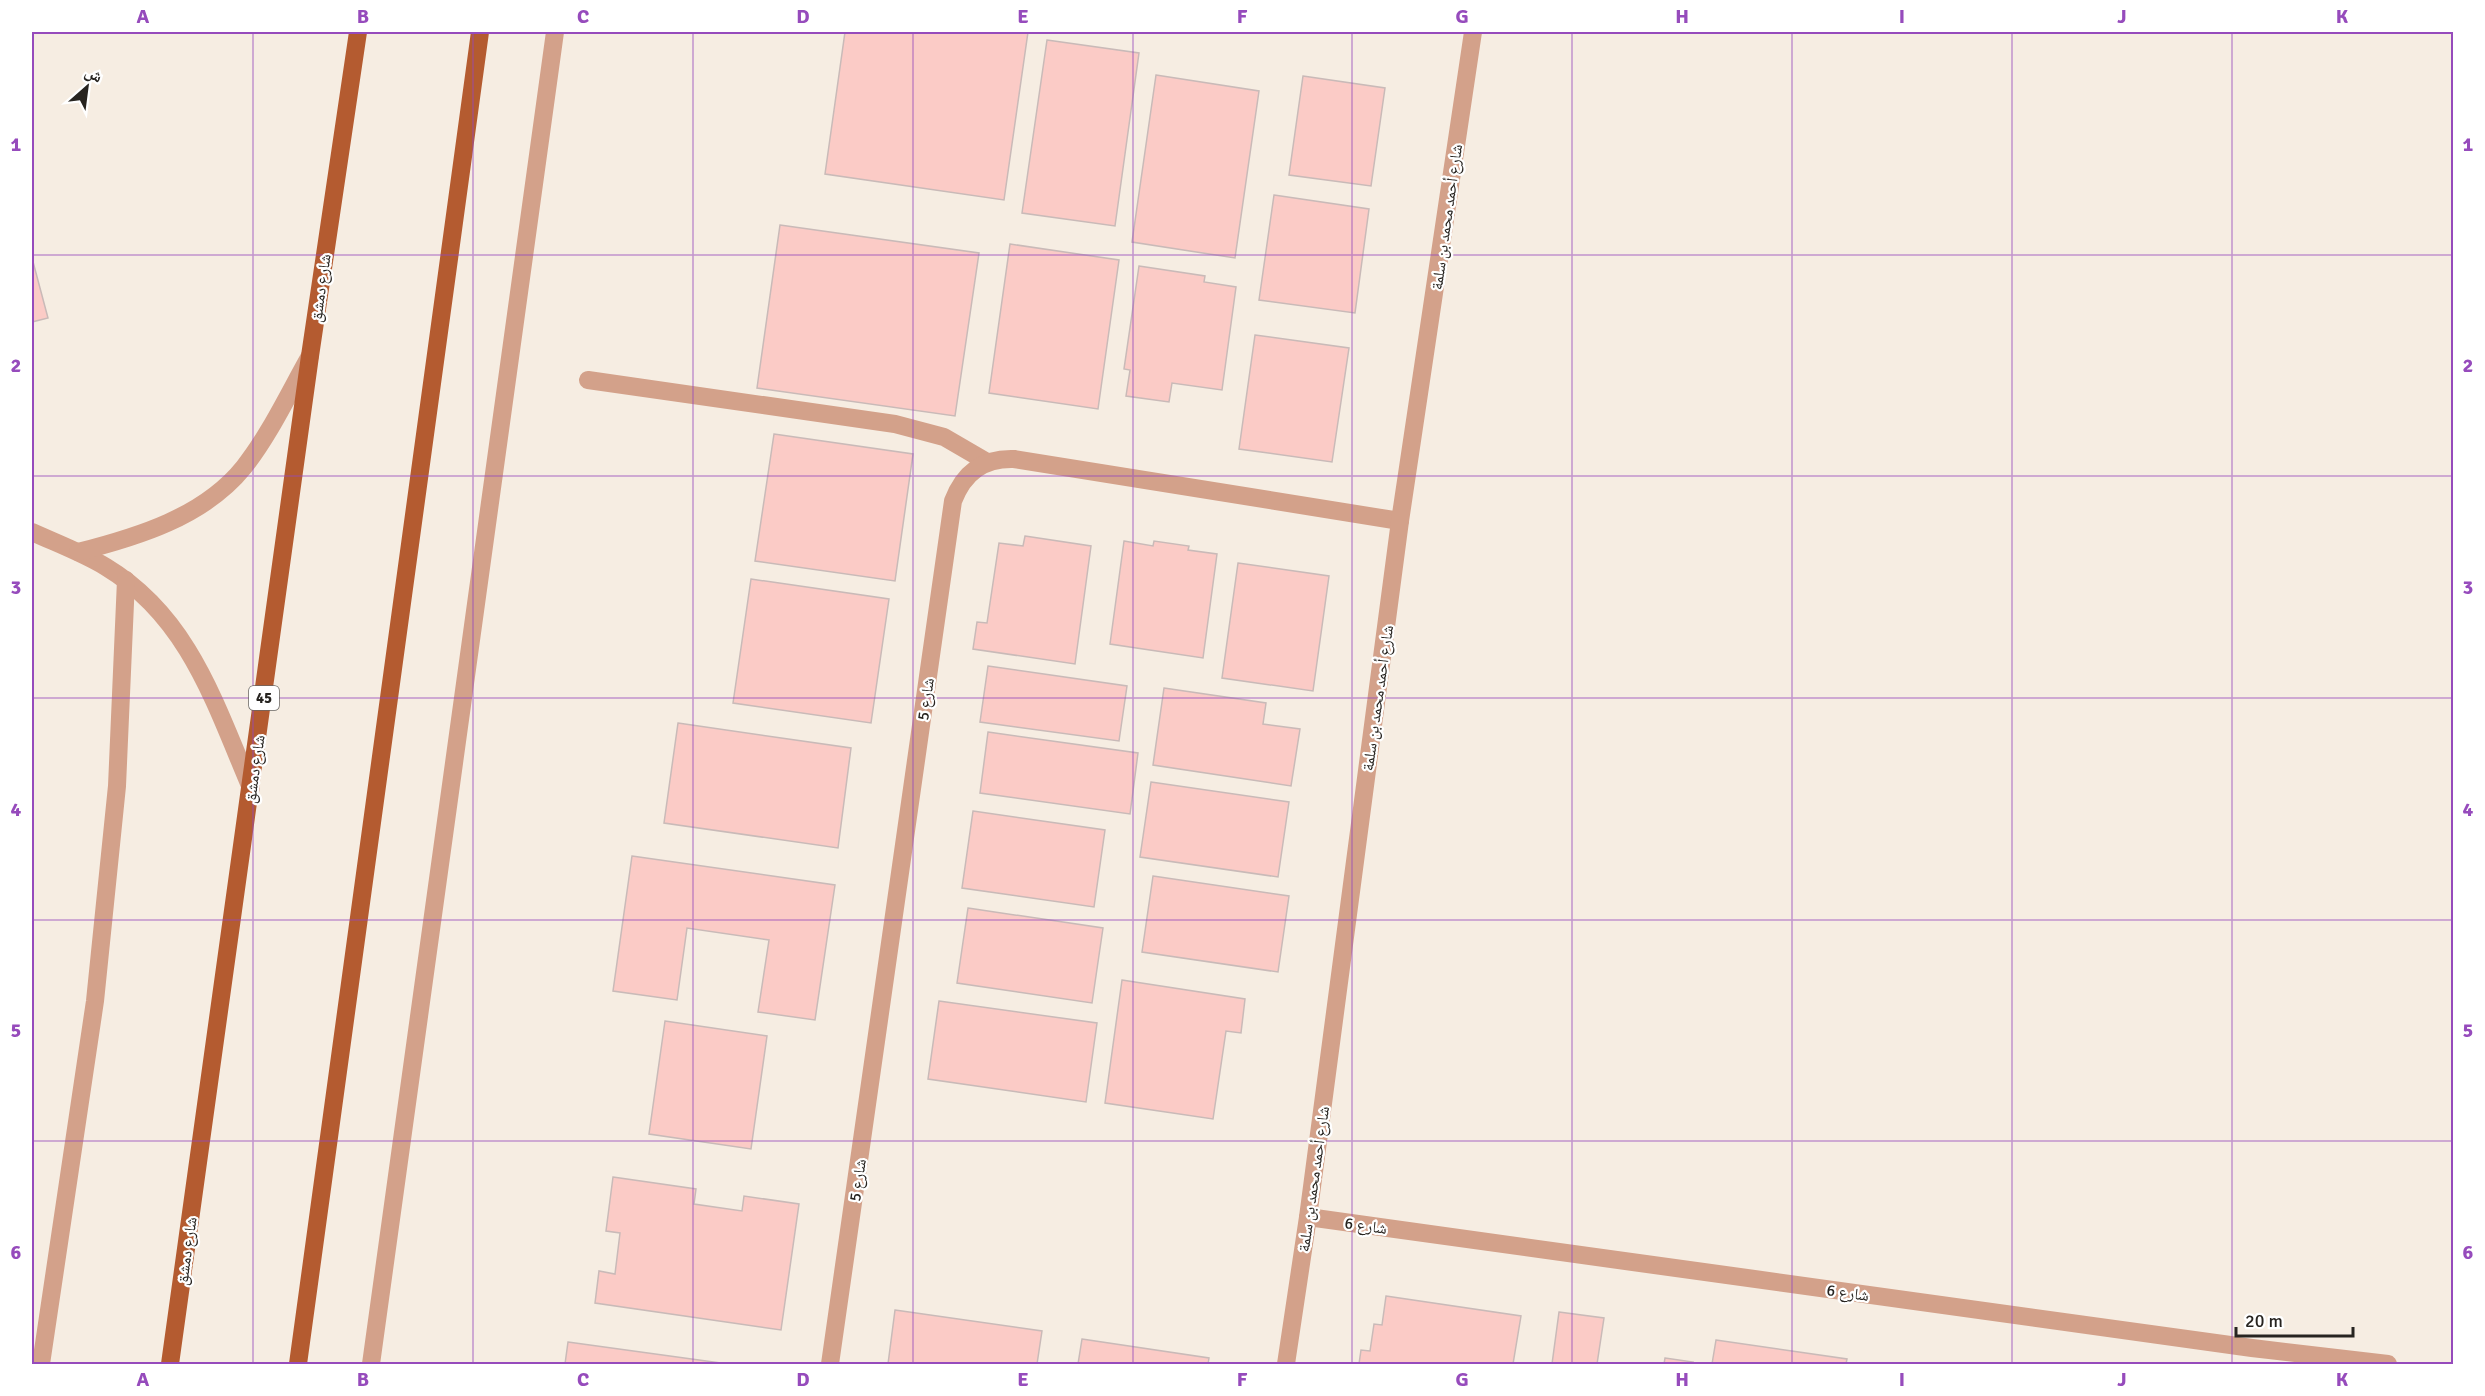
<svg xmlns="http://www.w3.org/2000/svg" width="2485" height="1396" font-family="Signika,'Noto Naskh Arabic',sans-serif">
  <style>
    .building { fill: #fbcbc6; stroke: #c9bab8; stroke-width: 1.5 }
    .lines { fill: none; stroke-linecap: round; stroke-linejoin: round }
    .minor { stroke: #d3a18a; stroke-width: 18 }
    .major { stroke: #b45b30; stroke-width: 18 }
    .grid { fill: none; stroke: #964bbc; stroke-width: 1.5; stroke-opacity: 0.55 }
    .labels { text-anchor: middle; stroke-width: 4.5; stroke-linejoin: round; paint-order: stroke }
    .shield { fill: #fff; stroke: #686663; stroke-width: 1.5 }
    .shield-label { font-size: 15px; font-weight: bold; fill: #272420 }
    .street-label { font-size: 16px; fill: #272420; stroke: #fff }
    .neatline { fill: none; stroke: #964bbc; stroke-width: 2 }
    .grid-label { font-size: 20px; text-anchor: middle; font-weight: bold; fill: #964bbc }
  </style>
  <rect width="100%" height="100%" fill="#f6ede2"/>
  <!-- building -->
  <g class="building">
    <polygon points="845,32 1028,32 1004,200 825,174"/>
    <polygon points="1047,40 1139,53 1115,226 1022,213"/>
    <polygon points="1156,75 1259,91 1235,258 1132,242"/>
    <polygon points="1303,76 1385,88 1371,186 1289,175"/>
    <polygon points="1274,195 1369,209 1355,313 1259,300"/>
    <polygon points="780,225 979,253 955,416 757,388"/>
    <polygon points="1010,244 1119,260 1098,409 989,393"/>
    <polygon points="32,258 48,318 32,322"/>
    <polygon points="1139,266 1205,276 1204,282 1236,287 1222,390 1172,383 1169,402 1126,396 1130,370 1124,369"/>
    <polygon points="1255,335 1349,348 1332,462 1239,449"/>
    <polygon points="774,434 913,454 895,581 755,561"/>
    <polygon points="1025,536 1091,546 1075,664 973,649 977,622 987,623 999,543 1023,546"/>
    <polygon points="1124,541 1153,546 1154,541 1189,546 1188,550 1217,554 1203,658 1110,644"/>
    <polygon points="1238,563 1329,576 1313,691 1222,678"/>
    <polygon points="751,579 889,599 871,723 733,703"/>
    <polygon points="988,666 1127,686 1119,741 980,722"/>
    <polygon points="1164,688 1266,703 1263,724 1300,729 1291,786 1153,765"/>
    <polygon points="678,723 851,748 838,848 664,823"/>
    <polygon points="988,732 1138,753 1130,814 980,793"/>
    <polygon points="1151,782 1289,802 1278,877 1140,857"/>
    <polygon points="973,811 1105,830 1094,907 962,888"/>
    <polygon points="632,856 835,885 815,1020 758,1012 769,940 687,928 677,1000 613,991"/>
    <polygon points="1153,876 1289,896 1278,972 1142,952"/>
    <polygon points="968,908 1103,928 1092,1003 957,983"/>
    <polygon points="1122,980 1245,999 1241,1033 1226,1031 1213,1119 1105,1103"/>
    <polygon points="939,1001 1097,1023 1086,1102 928,1079"/>
    <polygon points="665,1021 767,1036 751,1149 649,1134"/>
    <polygon points="613,1177 696,1189 694,1204 742,1211 744,1196 799,1204 781,1330 595,1303 599,1271 615,1274 620,1233 606,1231"/>
    <polygon points="1386,1296 1521,1316 1513,1364 1359,1364 1361,1350 1370,1351 1374,1324 1382,1325"/>
    <polygon points="895,1310 1042,1331 1037,1364 888,1364"/>
    <polygon points="1559,1312 1604,1318 1597,1364 1552,1364"/>
    <polygon points="1082,1339 1209,1358 1208,1364 1078,1364"/>
    <polygon points="1716,1340 1847,1359 1846,1364 1712,1364"/>
    <polygon points="568,1342 728,1364 565,1364"/>
    <polygon points="1665,1358 1693,1362 1692,1364 1664,1364"/>
  </g>
  <g class="lines">
    <!-- minor -->
    <g class="minor">
      <polyline points="588,380 895,424 944,437 987,462"/>
      <path d="M32 532C56 543 83 553 106 567 189 617 215 704 251 788"/>
      <path d="M78 552C137 537 204 517 244 467 270 434 289 393 310 356"/>
      <polyline points="1308,1217 2252,1348 2388,1364"/>
      <polyline points="41,1364 95,1001 117,786 126,580"/>
      <polyline points="371,1364 555,32"/>
      <path d="M830 1364 953 501C964 472 984 458 1014 459L1400 521"/>
      <polyline points="1286,1364 1308,1217 1400,521 1473,32"/>
    </g>
    <!-- major -->
    <g class="major">
      <polyline points="170,1364 310,356 358,32"/>
      <polyline points="298,1364 480,32"/>
    </g>
  </g>
  <!-- grid -->
  <path class="grid" d="M253 32V1364M473 32V1364M693 32V1364M913 32V1364M1133 32V1364M1352 32V1364M1572 32V1364M1792 32V1364M2012 32V1364M2232 32V1364M32 255H2454M32 476H2454M32 698H2454M32 920H2454M32 1141H2454"/>
  <g class="labels">
    <!-- shield labels -->
    <rect class="shield" x="249" y="686" width="30" height="24" rx="4.5"/>
    <g class="shield-label">
      <text x="264" y="703">45</text>
    </g>
    <!-- street labels -->
    <g class="street-label">
      <text transform="translate(1446 217) rotate(-82)" y="6">شارع أحمد محمد بن سلمة</text>
      <text transform="translate(320 288) rotate(-82)" y="6">شارع دمشق</text>
      <text transform="translate(1377 698) rotate(-82)" y="6">شارع أحمد محمد بن سلمة</text>
      <text transform="translate(925 699) rotate(-82)" y="6">شارع 5</text>
      <text transform="translate(254 769) rotate(-82)" y="6">شارع دمشق</text>
      <text transform="translate(1313 1179) rotate(-82)" y="6">شارع أحمد محمد بن سلمة</text>
      <text transform="translate(857 1180) rotate(-82)" y="6">شارع 5</text>
      <text transform="translate(1366 1225) rotate(8)" y="6">شارع 6</text>
      <text transform="translate(186 1251) rotate(-82)" y="6">شارع دمشق</text>
      <text transform="translate(1848 1292) rotate(8)" y="6">شارع 6</text>
    </g>
  </g>
  <!-- border -->
  <rect width="2485" height="1396" fill="none" stroke="#ffffff" stroke-width="66"/>
  <!-- north arrow -->
  <g transform="translate(87 87) rotate(28)" stroke="#ffffff" stroke-width="4.5" paint-order="stroke">
  <path d="M0-4.5L10 22L0 15L-10 22Z" fill="#272420"/>
  <text y="-9" font-size="16" font-weight="bold" text-anchor="middle" fill="#272420">ش</text>
  </g>
  <!-- scale -->
  <path d="M2236 1327v9h117v-9" fill="none" stroke="#272420" stroke-width="3"/>
  <text x="2245" y="1327" font-size="18" fill="#272420" stroke="#ffffff" stroke-width="4.5" paint-order="stroke">20 m</text>
  <rect x="33" y="33" width="2419" height="1330" class="neatline"/>
  <g class="grid-label">
    <text x="143" y="23">A</text>
    <text x="363" y="23">B</text>
    <text x="583" y="23">C</text>
    <text x="803" y="23">D</text>
    <text x="1023" y="23">E</text>
    <text x="1242" y="23">F</text>
    <text x="1462" y="23">G</text>
    <text x="1682" y="23">H</text>
    <text x="1902" y="23">I</text>
    <text x="2122" y="23">J</text>
    <text x="2342" y="23">K</text>
    <text x="16" y="151">1</text>
    <text x="2468" y="151">1</text>
    <text x="16" y="372">2</text>
    <text x="2468" y="372">2</text>
    <text x="16" y="594">3</text>
    <text x="2468" y="594">3</text>
    <text x="16" y="816">4</text>
    <text x="2468" y="816">4</text>
    <text x="16" y="1037">5</text>
    <text x="2468" y="1037">5</text>
    <text x="16" y="1259">6</text>
    <text x="2468" y="1259">6</text>
    <text x="143" y="1386">A</text>
    <text x="363" y="1386">B</text>
    <text x="583" y="1386">C</text>
    <text x="803" y="1386">D</text>
    <text x="1023" y="1386">E</text>
    <text x="1242" y="1386">F</text>
    <text x="1462" y="1386">G</text>
    <text x="1682" y="1386">H</text>
    <text x="1902" y="1386">I</text>
    <text x="2122" y="1386">J</text>
    <text x="2342" y="1386">K</text>
  </g>
</svg>
